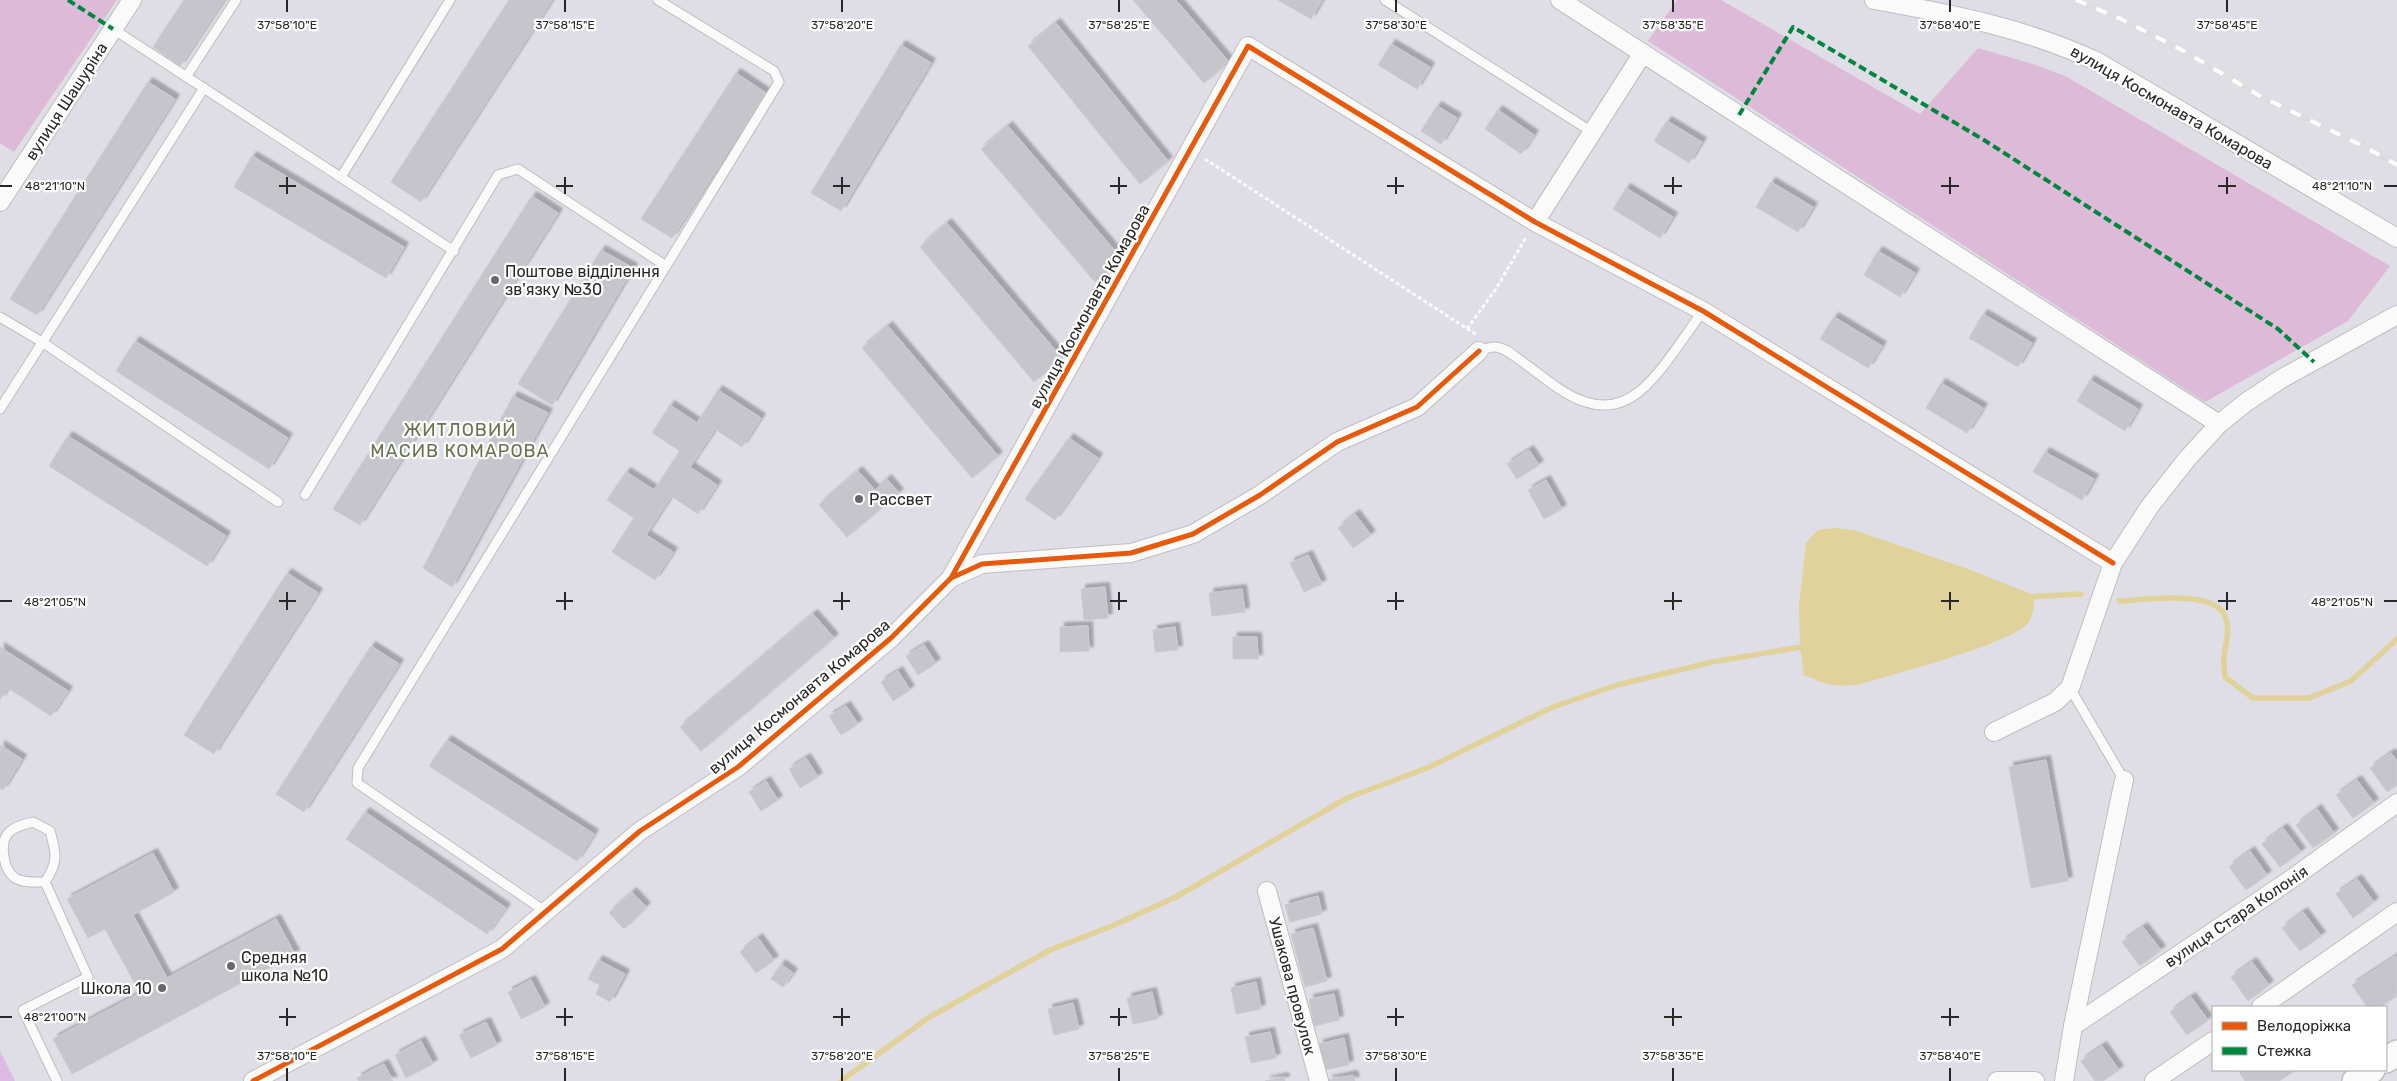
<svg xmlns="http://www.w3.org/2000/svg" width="2397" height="1081" font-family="Rubik,sans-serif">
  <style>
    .green { fill: #dcbad8 }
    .pitch { fill: #deb9e3 }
    .water { fill: #e0d29a }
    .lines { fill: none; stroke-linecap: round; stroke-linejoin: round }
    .stream { stroke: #e0d29a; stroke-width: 5.5 }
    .building { fill: #c6c5cb; stroke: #cbcad1; filter: url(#shadow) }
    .service-casing { stroke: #bebebf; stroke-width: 11 }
    .minor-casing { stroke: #bebebf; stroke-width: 20 }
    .secondary-casing { stroke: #bebebf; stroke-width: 28 }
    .path { stroke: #fafafb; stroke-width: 3; stroke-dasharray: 4 2.5; stroke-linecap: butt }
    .service { stroke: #fafafb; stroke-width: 9 }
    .minor { stroke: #fafafb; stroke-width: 18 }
    .secondary { stroke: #fafafb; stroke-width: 25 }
    .rail-casing { stroke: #dcdddc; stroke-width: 5.5 }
    .rail { stroke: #fff; stroke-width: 4; stroke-dasharray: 11; stroke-linecap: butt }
    .quiet { stroke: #00873e; stroke-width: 4; stroke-dasharray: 8 4; stroke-linecap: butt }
    .cycleway-casing { stroke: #fff; stroke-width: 8 }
    .cycleway { stroke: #e8590c; stroke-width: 5 }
    .ticks { fill: none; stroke: #282828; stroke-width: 2 }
    .poi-dot { fill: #68686a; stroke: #fff; stroke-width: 2 }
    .labels { text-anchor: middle; stroke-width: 4.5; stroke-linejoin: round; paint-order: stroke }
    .street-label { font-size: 16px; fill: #282828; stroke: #fff }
    .poi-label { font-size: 16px; fill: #282828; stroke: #fff; text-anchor: start }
    .neighbourhood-label { font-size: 18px; letter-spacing: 1px; fill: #65734e; stroke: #fff }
    .ticks-label { font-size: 12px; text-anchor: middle; fill: #282828; stroke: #fff; stroke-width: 4.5; stroke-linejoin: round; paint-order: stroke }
  </style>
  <defs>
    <filter id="shadow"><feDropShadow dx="4.5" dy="-4.5" stdDeviation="1" flood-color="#0004"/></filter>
  </defs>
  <rect width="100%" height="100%" fill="#dfdee6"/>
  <!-- green -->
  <g class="green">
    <polygon points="0,0 117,0 14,152 0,143"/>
    <polygon points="1677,0 1721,0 1920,114 1978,48 2036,65 2067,77 2390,266 2348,321 2205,402 1648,41"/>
  </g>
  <!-- pitch -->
  <polygon class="pitch" points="0,1051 15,1081 0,1081"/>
  <!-- water -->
  <path class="water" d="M1835 528 1854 530 1968 569 2034 595C2034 604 2034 614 2029 622 2013 644 1893 674 1861 684 1836 688 1827 685 1804 675L1800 647 1799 605 1806 543 1818 530Z"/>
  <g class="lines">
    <!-- stream -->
    <g class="stream">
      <polyline points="2028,597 2081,594"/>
      <path d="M2119 601C2144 600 2213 589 2225 616 2231 630 2225 644 2224 658 2223 664 2225 671 2225 677L2253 698H2309L2351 681 2397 639"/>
      <polyline points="841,1081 928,1018 992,982 1050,950 1112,926 1176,897 1347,798 1427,768 1553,707 1617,685 1712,662 1807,646"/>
    </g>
  </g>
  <!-- building -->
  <g class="building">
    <polygon points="184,0 224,0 180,66 153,47"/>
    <polygon points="509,0 552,0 421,202 391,182"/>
    <polygon points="1133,0 1176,0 1229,62 1204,83"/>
    <polygon points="1278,0 1322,0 1311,19"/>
    <polygon points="1056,23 1168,161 1140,184 1028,46"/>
    <polygon points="1391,44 1430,67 1417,89 1378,65"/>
    <polygon points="901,45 931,63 841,211 811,193"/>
    <polygon points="736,73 766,93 672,238 641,219"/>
    <polygon points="148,82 175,99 37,315 10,299"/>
    <polygon points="1437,106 1457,118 1441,144 1421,131"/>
    <polygon points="1498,110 1534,135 1521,154 1485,129"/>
    <polygon points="1667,121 1702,142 1689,163 1654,141"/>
    <polygon points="1008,126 1122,259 1095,282 981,149"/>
    <polygon points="252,156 404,247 386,278 234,187"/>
    <polygon points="1771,182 1813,207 1798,232 1756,207"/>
    <polygon points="1626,188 1673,217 1660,238 1613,209"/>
    <polygon points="532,196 558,213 360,525 333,509"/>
    <polygon points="947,223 1062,358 1034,382 920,247"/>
    <polygon points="601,250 633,268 552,405 518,384"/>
    <polygon points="1878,251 1915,273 1900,297 1864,275"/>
    <polygon points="1983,314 2032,343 2018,367 1969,338"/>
    <polygon points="1834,317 1882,346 1868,368 1820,339"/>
    <polygon points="888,326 998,456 972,478 862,348"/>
    <polygon points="135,341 288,438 269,469 116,371"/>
    <polygon points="2090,380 2138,409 2125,431 2077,401"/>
    <polygon points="1941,383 1983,408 1967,433 1926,408"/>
    <polygon points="718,390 761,418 742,447 715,429 690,467 717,485 698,514 671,496 646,535 673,552 655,580 612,552 634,518 607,500 626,472 654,490 680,451 652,433 670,405 697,423"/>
    <polygon points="513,396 548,413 452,587 423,568"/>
    <polygon points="68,436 226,536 207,566 49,466"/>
    <polygon points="1069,438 1098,458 1055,520 1025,499"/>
    <polygon points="1529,450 1539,465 1517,479 1507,464"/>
    <polygon points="2045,452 2094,479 2082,500 2033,472"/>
    <polygon points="858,471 875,490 887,479 899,493 847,537 819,505"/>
    <polygon points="1546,480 1562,509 1544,519 1528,490"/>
    <polygon points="1355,514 1371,535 1353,548 1338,528"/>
    <polygon points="1308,555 1322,584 1304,592 1290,563"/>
    <polygon points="287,573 318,593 214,754 184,735"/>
    <polygon points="1105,587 1108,618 1084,620 1081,589"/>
    <polygon points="1242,589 1245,612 1212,616 1209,593"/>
    <polygon points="813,614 834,638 701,751 680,727"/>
    <polygon points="1088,626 1089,651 1060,652 1060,627"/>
    <polygon points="1175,627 1178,650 1155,652 1153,630"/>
    <polygon points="1233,637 1257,637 1258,659 1233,659"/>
    <polygon points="924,645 936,663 918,675 906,656"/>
    <polygon points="371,646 399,664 304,812 276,794"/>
    <polygon points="0,647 68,691 51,716 8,688 0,700"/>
    <polygon points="898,671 910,690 893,701 881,682"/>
    <polygon points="846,706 858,724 841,735 829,716"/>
    <polygon points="447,740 594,834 577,861 429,766"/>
    <polygon points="0,745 22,759 3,790 0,788"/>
    <polygon points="2391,753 2397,761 2397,785 2387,792 2370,768"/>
    <polygon points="806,758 818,777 800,788 789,769"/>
    <polygon points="2046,760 2068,881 2031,888 2009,767"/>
    <polygon points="2357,780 2374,803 2353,818 2336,795"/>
    <polygon points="766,781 778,800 761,811 749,792"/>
    <polygon points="2317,809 2334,833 2313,848 2296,825"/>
    <polygon points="365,812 506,908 487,934 346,839"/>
    <polygon points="2283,828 2301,852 2280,867 2262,844"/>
    <polygon points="2250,851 2267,875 2246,890 2229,867"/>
    <polygon points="153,853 174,892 133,915 167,978 276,919 295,954 72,1074 53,1039 140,993 105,929 88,938 67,899"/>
    <polygon points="2357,879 2374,902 2353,918 2336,894"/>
    <polygon points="632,892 646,907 624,929 609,913"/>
    <polygon points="1318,896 1322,914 1290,922 1285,905"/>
    <polygon points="2303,912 2321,936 2300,951 2282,928"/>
    <polygon points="2143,927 2161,950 2140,966 2122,942"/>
    <polygon points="1313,928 1327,981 1305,987 1291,934"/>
    <polygon points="758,938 774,960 756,973 740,952"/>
    <polygon points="2396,956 2397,996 2380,1007 2367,1007 2352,985"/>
    <polygon points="598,960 625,974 610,1002 596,994 600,985 588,979"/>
    <polygon points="2252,962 2269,985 2248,1001 2231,977"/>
    <polygon points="781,964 793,973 783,987 771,979"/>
    <polygon points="531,980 545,1007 521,1019 508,992"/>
    <polygon points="1256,982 1261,1009 1236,1014 1231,988"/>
    <polygon points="1152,992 1158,1019 1133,1024 1127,998"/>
    <polygon points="1334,994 1339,1020 1314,1026 1309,999"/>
    <polygon points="2191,997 2208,1020 2187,1035 2170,1012"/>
    <polygon points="1073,1003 1079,1029 1054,1035 1048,1009"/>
    <polygon points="486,1022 497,1045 471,1058 459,1035"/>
    <polygon points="1270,1032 1276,1058 1251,1063 1245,1037"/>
    <polygon points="1344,1038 1349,1065 1324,1070 1319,1044"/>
    <polygon points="421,1041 433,1064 406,1078 395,1055"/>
    <polygon points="2102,1046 2119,1070 2103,1081 2095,1081 2081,1061"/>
    <polygon points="384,1064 393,1081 359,1081 357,1078"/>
    <polygon points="2238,1070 2296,1070 2279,1081 2245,1081"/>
    <polygon points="1353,1075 1355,1081 1328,1081 1328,1080"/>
    <polygon points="1284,1077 1285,1081 1265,1081"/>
  </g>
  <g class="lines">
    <defs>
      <g id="service">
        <polyline points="1385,0 1592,132"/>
        <polyline points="113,29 454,251"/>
        <polyline points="186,77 236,0"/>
        <polyline points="341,177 450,0"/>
        <polyline points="0,317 42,342 278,502"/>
        <path d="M1479 351C1483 350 1489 347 1493 347 1503 346 1513 355 1520 360 1556 386 1596 427 1640 391 1662 373 1685 335 1703 311"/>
        <polyline points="0,409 204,88"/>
        <polyline points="305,495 498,175 518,169 666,266"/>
        <polyline points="2070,688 2124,780"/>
        <path d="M33 822 50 831C56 852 59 862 45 882 36 882 23 883 15 878 8 873 5 864 4 857 0 832 12 827 33 822Z"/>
        <polyline points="45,882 88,977 23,1010 57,1081"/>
        <polyline points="546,912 357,783 358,768 779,82 774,71 658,0"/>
      </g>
      <g id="minor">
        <polyline points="1560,0 2219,424"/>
        <path d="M1874 0C1952 14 2026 28 2098 62L2397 238"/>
        <polyline points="0,202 132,0"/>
        <polyline points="1535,222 1643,53"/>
        <polyline points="951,578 1248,46 1535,222 1703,311 2113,563"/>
        <polyline points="1994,732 2055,702 2070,688 2113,563 2150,506 2187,459 2219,424 2245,403 2281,379 2397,315"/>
        <polyline points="1267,891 1319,1081"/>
        <polyline points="2261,1007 2397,912"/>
        <polyline points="2073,1026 2287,882 2397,803"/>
        <polyline points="253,1081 502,949 640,831 738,767 891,638 951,578 982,564 1131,553 1193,534 1260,495 1337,442 1417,407 1479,351"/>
        <polyline points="1997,1081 2035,1081"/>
        <polyline points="2064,1081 2073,1026 2124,780"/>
        <polyline points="2154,1081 2213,1041"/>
      </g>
      <g id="secondary">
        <polyline points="2386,1060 2397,1053"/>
        <polyline points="2355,1081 2372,1070"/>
      </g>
    </defs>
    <!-- service casing -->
    <use href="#service" class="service-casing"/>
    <!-- minor casing -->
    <use href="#minor" class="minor-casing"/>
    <!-- secondary casing -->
    <use href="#secondary" class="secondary-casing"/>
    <!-- path -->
    <g class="path">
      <polyline points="1205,159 1477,335"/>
      <polyline points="1467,329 1496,289 1526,237"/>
    </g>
    <!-- service -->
    <use href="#service" class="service"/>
    <!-- minor -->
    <use href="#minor" class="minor"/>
    <!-- secondary -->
    <use href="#secondary" class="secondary"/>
    <defs>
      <polyline id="rail" points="2076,0 2121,19 2182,50 2260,96 2363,146 2397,165"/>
    </defs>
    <!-- rail casing -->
    <use href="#rail" class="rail-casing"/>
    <!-- rail -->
    <use href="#rail" class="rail"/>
    <!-- quiet -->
    <g class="quiet">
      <polyline points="68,0 113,29"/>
      <polyline points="1739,115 1793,27 1984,140 2278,329 2314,362"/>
    </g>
    <defs>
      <g id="cycleway">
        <polyline points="951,578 1248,46 1535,222 1703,311 2113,563"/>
        <polyline points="253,1081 502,949 640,831 738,767 891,638 951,578 982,564 1131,553 1193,534 1260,495 1337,442 1417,407 1479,351"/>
      </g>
    </defs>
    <!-- cycleway casing -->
    <use href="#cycleway" class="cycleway-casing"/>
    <!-- cycleway -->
    <use href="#cycleway" class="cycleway"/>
  </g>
  <!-- ticks -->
  <path class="ticks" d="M287 0V12M565 0V12M842 0V12M1119 0V12M1396 0V12M1673 0V12M1950 0V12M2227 0V12M287 177V194M565 177V194M842 177V194M1119 177V194M1396 177V194M1673 177V194M1950 177V194M2227 177V194M0 186H12M279 186H296M556 186H573M833 186H850M1110 186H1127M1387 186H1404M1664 186H1682M1941 186H1959M2218 186H2236M2384 186H2397M287 592V610M565 592V610M842 592V610M1119 592V610M1396 592V610M1673 592V610M1950 592V610M2227 592V610M0 601H12M279 601H296M556 601H573M833 601H850M1110 601H1127M1387 601H1404M1664 601H1682M1941 601H1959M2218 601H2236M2384 601H2397M287 1008V1026M565 1008V1026M842 1008V1026M1119 1008V1026M1396 1008V1026M1673 1008V1026M1950 1008V1026M0 1017H12M279 1017H296M556 1017H573M833 1017H850M1110 1017H1127M1387 1017H1404M1664 1017H1682M1941 1017H1959M287 1068V1081M565 1068V1081M842 1068V1081M1119 1068V1081M1396 1068V1081M1673 1068V1081M1950 1068V1081"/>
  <!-- markers -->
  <g class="poi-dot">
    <circle cx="495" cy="280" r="5"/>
    <circle cx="859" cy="499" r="5"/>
    <circle cx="231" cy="966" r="5"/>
    <circle cx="162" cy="988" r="5"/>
  </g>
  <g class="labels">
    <!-- street labels -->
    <g class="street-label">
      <text transform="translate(66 101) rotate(-57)" y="6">вулиця Шашуріна</text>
      <text transform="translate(2172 107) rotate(30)" y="6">вулиця Космонавта Комарова</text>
      <text transform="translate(1089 306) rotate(-61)" y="6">вулиця Космонавта Комарова</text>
      <text transform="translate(799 696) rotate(-40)" y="6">вулиця Космонавта Комарова</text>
      <text transform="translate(2236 916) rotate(-34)" y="6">вулиця Стара Колонія</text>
      <text transform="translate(1293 986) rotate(75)" y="6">Ушакова провулок</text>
    </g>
    <!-- poi labels -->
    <g class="poi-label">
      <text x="505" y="277">Поштове відділення<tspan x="505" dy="18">зв'язку №30</tspan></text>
      <text x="869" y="505">Рассвет</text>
      <text x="241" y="963">Средняя<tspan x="241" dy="18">школа №10</tspan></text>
      <text x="152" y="994" text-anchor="end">Школа 10</text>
    </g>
    <!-- neighbourhood labels -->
    <g class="neighbourhood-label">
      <text x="460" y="436">ЖИТЛОВИЙ<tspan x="460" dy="21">МАСИВ КОМАРОВА</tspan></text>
    </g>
  </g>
  <g class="ticks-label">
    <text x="287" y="29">37°58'10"E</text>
    <text x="565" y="29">37°58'15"E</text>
    <text x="842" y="29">37°58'20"E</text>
    <text x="1119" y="29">37°58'25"E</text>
    <text x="1396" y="29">37°58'30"E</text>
    <text x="1673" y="29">37°58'35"E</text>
    <text x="1950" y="29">37°58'40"E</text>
    <text x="2227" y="29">37°58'45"E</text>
    <text x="55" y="190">48°21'10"N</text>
    <text x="2342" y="190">48°21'10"N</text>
    <text x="55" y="606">48°21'05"N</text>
    <text x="2342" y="606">48°21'05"N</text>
    <text x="55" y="1021">48°21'00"N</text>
    <text x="287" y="1060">37°58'10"E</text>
    <text x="565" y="1060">37°58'15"E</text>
    <text x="842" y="1060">37°58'20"E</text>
    <text x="1119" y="1060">37°58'25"E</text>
    <text x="1396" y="1060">37°58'30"E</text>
    <text x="1673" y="1060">37°58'35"E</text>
    <text x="1950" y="1060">37°58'40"E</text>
  </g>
  <!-- legend -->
  <rect x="2212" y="1006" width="175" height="65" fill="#ffffff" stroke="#a9a9a9"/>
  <rect x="2222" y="1022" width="25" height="8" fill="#e8590c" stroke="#a9a9a9"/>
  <text x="2257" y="1031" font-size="15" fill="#282828">Велодоріжка</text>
  <rect x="2222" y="1047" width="25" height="8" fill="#00873e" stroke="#a9a9a9"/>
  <text x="2257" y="1056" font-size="15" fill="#282828">Стежка</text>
</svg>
